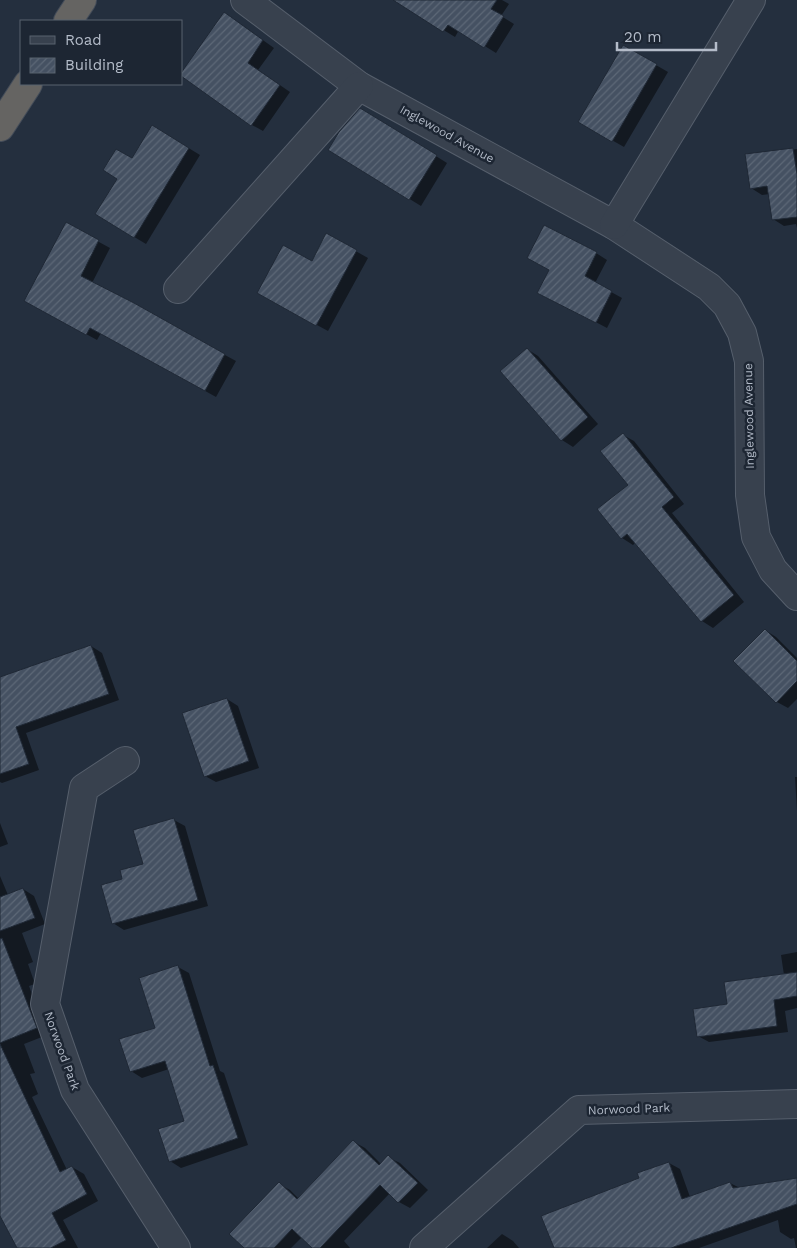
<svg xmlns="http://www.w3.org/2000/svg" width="797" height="1248" font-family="'Work Sans',sans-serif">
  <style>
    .shadow { fill: #0007 }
    .building { fill: url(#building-hatch); stroke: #1f2835 }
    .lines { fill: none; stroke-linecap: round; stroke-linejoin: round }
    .minor-casing { stroke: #565f6c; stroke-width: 30 }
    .trunk-casing { stroke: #434c59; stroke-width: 30 }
    .minor { stroke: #38414e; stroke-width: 28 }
    .trunk { stroke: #656462; stroke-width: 28 }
    .labels { text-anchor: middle; stroke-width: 5; stroke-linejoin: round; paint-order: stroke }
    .street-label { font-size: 12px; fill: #b4bcc9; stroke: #1d2633 }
  </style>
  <defs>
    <pattern id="building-hatch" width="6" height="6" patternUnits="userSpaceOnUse" patternTransform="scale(1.25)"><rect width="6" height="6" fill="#455162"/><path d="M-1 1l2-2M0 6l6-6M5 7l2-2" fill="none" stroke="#5d6877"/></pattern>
  </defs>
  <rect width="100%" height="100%" fill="#242f3e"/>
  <!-- shadow -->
  <g class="shadow">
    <polygon points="403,0 502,0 509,4 501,16 514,24 496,53 459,30 455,37 419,15"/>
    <polygon points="235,20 274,48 258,70 290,92 263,131 252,125 182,75"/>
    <polygon points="623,46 668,72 624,147 580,122"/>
    <polygon points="372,116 447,163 421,206 330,150"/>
    <polygon points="164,133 200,155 146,244 96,214 132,160"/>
    <polygon points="797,149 797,228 796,224 784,226 773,219 770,194 762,195 751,188 746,156"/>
    <polygon points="66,224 110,248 92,283 236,361 216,397 101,333 97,340 37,307"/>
    <polygon points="327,235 368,258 328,331 269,299 312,262"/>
    <polygon points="596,253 607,260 595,283 622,298 607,328 550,298"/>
    <polygon points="527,349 538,356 598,424 573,447 562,440"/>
    <polygon points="623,435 634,441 684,504 672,513 744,602 713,628 702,621 636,542 633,545 622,538 599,510 629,485"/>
    <polygon points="765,630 776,637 797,658 797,699 788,708 777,702"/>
    <polygon points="91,646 102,653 119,700 26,733 39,770 2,783 0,782 0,678"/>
    <polygon points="227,699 238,706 259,768 216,782 205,776"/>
    <polygon points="795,777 797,777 797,811"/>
    <polygon points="174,820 185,826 208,906 124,930 113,923 124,880 144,865"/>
    <polygon points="0,823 8,844 0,847"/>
    <polygon points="0,876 8,895 23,889 34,896 45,924 22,933 33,962 28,964 35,984 29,986 47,1035 24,1044 35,1073 30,1074 38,1094 32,1097 67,1170 72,1167 84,1174 98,1201 63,1220 78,1248 18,1248 0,1214"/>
    <polygon points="797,952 797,1008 785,1011 788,1032 709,1042 698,1036 728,1005 784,975 781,955"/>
    <polygon points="178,967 189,973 220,1071 224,1073 248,1145 181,1168 170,1161 186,1122 169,1069 142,1078 131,1071 157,1028"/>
    <polygon points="354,1142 365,1148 381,1164 388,1157 400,1163 428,1190 410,1208 399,1202 390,1193 344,1241 350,1248 314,1248 302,1237 291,1248 246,1248 279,1184 290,1190 299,1199"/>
    <polygon points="669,1163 680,1169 690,1197 730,1183 740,1188 797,1179 797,1248 796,1248 794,1238 791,1239 780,1232 778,1220 699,1248 555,1248 641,1179"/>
    <polygon points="502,1234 513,1241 519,1248 487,1248"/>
  </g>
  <!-- building -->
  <g class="building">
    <polygon points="393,0 497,0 491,9 504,16 484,48 448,25 443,32"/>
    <polygon points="224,12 263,40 248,63 280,85 251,126 181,76 181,73"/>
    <polygon points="623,45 657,64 612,142 578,122"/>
    <polygon points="360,108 437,155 409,200 328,150 339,132"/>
    <polygon points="152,125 189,148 134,238 95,214 117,179 103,170 116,149 132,158"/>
    <polygon points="793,148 797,174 797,217 772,220 767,186 750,189 745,154"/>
    <polygon points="66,222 99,240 81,276 134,303 225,354 205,391 90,328 86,335 24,301"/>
    <polygon points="544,225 597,252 585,276 612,291 596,323 537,293 549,270 527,258"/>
    <polygon points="326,233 357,250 316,326 257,293 283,245 312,261"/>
    <polygon points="527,348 588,417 561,441 500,371"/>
    <polygon points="623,433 674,497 662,507 734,595 701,622 627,534 621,539 597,509 628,485 600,451"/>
    <polygon points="765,629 797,661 797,681 776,703 733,661"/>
    <polygon points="91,645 109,694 16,727 29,764 0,774 0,677"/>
    <polygon points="227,698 249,761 204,777 182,713"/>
    <polygon points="174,818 198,900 112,924 101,885 122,879 120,870 143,864 133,830"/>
    <polygon points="23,888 35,918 0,931 0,897"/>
    <polygon points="2,938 37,1028 0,1043 0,939"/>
    <polygon points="178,965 210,1066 213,1065 238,1138 169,1162 158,1129 184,1121 165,1061 130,1072 119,1039 155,1028 139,978"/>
    <polygon points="797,972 797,996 774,1000 777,1026 697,1037 693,1009 727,1004 724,982"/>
    <polygon points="0,1044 60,1172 72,1166 87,1194 52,1213 66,1240 51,1248 17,1248 0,1216"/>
    <polygon points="353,1140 379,1165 388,1155 418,1183 398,1203 380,1185 320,1248 312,1248 292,1229 274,1248 244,1248 229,1234 279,1182 297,1199"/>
    <polygon points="669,1162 682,1199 730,1182 733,1188 797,1178 797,1204 671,1248 554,1248 541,1216 639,1178 637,1173"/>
  </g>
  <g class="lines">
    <defs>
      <g id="minor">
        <polyline points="245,0 359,86 614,225 709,287 727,305 742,333 749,361 750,495 756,537 773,570 797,596"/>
        <polyline points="614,225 751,0"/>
        <polyline points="178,289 359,86"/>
        <polyline points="125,761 84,788 45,1004 75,1090 176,1248"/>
        <polyline points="424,1248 579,1110 797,1104"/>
      </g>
      <g id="trunk">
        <polyline points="68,21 82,0"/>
        <polyline points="0,127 28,84"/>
      </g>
    </defs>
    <!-- minor casing -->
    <use href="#minor" class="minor-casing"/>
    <!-- trunk casing -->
    <use href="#trunk" class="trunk-casing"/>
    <!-- minor -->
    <use href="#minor" class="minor"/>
    <!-- trunk -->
    <use href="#trunk" class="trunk"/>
  </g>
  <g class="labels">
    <!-- street labels -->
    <g class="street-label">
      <text transform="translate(447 134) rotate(29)" y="4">Inglewood Avenue</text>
      <text transform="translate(749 416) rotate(-91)" y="4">Inglewood Avenue</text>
      <text transform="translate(62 1051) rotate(70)" y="4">Norwood Park</text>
      <text transform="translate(629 1109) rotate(-2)" y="4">Norwood Park</text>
    </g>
  </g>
  <!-- legend -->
  <rect x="20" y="20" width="162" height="65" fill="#1d2633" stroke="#59626f"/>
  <rect x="30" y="36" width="25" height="8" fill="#38414e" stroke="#59626f"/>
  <text x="65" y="45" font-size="15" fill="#b4bcc9">Road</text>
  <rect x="30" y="58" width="25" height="15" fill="url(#building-hatch)" stroke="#59626f"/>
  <text x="65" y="70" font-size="15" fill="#b4bcc9">Building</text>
  <!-- scale -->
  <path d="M617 42v8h99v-8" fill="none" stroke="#b4bcc9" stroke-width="2.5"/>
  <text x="624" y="42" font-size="15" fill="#b4bcc9" stroke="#1d2633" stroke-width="4" paint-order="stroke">20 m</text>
</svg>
